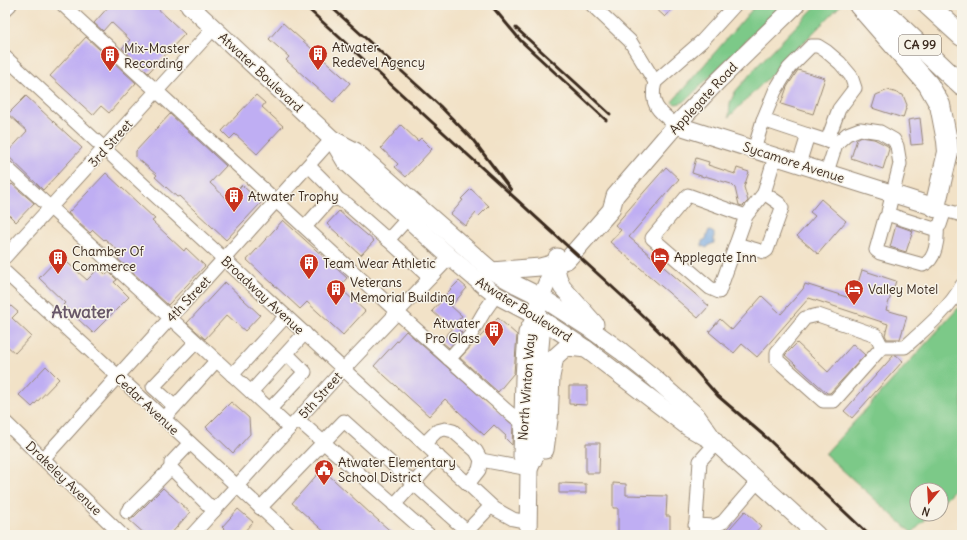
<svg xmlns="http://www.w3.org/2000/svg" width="967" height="540" font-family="Delius,sans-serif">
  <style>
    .green { fill: #7cc988; stroke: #5c7a53 }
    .water { fill: #77a9e2; stroke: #596a80 }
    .building { fill: #bfaef3 }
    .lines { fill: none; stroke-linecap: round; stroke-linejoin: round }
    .minor-casing { stroke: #968672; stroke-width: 15 }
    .major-casing { stroke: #968672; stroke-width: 19 }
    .highway-casing { stroke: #968672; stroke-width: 22 }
    .minor { stroke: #fff; stroke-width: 13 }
    .major { stroke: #fff; stroke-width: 17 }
    .highway { stroke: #fff; stroke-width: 20 }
    .rail { stroke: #3b2a1e; stroke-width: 3 }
    .labels { text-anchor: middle; stroke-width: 3; stroke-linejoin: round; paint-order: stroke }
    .shield { fill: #f7f3e8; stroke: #73665b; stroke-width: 1 }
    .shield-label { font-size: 12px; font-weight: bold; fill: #3b2a1e }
    .poi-label { font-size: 13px; fill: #3b2a1e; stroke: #f7f3e8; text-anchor: start }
    .street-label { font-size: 13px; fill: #3b2a1e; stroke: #f7f3e8 }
    .district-label { font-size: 17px; font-weight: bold; fill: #695869; stroke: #f7f3e8 }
  </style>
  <rect width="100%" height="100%" fill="#f7f3e8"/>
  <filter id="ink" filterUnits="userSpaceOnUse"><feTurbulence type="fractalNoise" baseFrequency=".025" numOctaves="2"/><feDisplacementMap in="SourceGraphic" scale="8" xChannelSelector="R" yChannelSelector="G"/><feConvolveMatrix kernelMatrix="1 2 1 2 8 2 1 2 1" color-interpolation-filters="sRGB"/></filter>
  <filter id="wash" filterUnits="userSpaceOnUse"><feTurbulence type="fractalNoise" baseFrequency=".012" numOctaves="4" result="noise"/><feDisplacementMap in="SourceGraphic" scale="16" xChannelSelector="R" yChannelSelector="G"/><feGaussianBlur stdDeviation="0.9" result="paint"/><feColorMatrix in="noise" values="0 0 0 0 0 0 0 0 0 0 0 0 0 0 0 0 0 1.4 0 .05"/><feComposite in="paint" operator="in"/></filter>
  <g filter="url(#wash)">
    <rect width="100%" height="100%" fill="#f2e2c7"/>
    <!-- green -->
    <g class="green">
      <polygon points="756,5 783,5 684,102 676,104 672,102"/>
      <polygon points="817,5 841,5 729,117 730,103 735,92 759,64"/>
      <polygon points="962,304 962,482 941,503 941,490 917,490 917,514 931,514 912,533 825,454"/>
    </g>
    <!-- water -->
    <polygon class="water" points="710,231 714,233 714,243 709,245 707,248 702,246 702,241 706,239 708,232"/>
    <g id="blocks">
      <!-- building -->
      <g class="building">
        <polygon points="110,5 154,5 185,34 148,73 122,48 130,40 111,22 103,31 94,23"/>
        <polygon points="652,5 676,5 665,17"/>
        <polygon points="283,23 350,83 333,102 286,60 289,57 269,39"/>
        <polygon points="86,37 136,83 109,113 101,106 93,115 50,76"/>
        <polygon points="798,70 825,78 813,114 781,104 787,87"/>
        <polygon points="888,90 903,95 907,105 903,118 872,108 876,95"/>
        <polygon points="256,95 265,103 262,107 283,126 257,154 235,134 230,139 222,131"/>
        <polygon points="26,96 82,148 43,190 6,154 27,131 8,114"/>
        <polygon points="170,114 226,166 210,183 228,200 242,185 261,203 226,240 179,196 177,197 155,177 157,175 136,157 136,151"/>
        <polygon points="920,118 923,144 911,145 908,120"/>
        <polygon points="401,125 418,141 421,138 432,149 406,177 395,167 398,164 381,148"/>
        <polygon points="861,137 874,139 888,146 889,149 883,169 851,158 857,139"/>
        <polygon points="696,158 709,162 708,165 735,174 737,168 749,172 744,187 748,201 743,206 739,205 735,188 731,184 705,176 704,177 692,173"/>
        <polygon points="666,167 679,179 629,237 709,306 698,318 610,242 621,230 615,225"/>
        <polygon points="106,173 155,219 152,221 184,251 186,248 205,266 168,305 118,259 122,254 105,239 104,240 93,230 90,233 68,213"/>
        <polygon points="12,184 34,203 16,222 5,211 5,191"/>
        <polygon points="471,189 489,206 479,216 476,213 465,226 451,214 463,200 461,199"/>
        <polygon points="821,199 846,221 818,254 797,236 815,216 810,212"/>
        <polygon points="339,211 374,241 361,255 327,224"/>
        <polygon points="283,220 347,278 339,287 365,311 343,335 307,302 300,309 247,260"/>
        <polygon points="896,225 913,231 906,252 890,247"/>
        <polygon points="60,256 87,280 99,268 106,275 109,272 117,280 114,282 129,297 93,333 63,305 65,303 39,278"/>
        <polygon points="862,270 896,281 886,310 907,316 900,339 887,339 885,335 888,324 809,298 757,357 742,344 734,353 709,332 720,319 732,330 762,296 781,314 803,289 805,284 853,299"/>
        <polygon points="459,281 467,288 451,306 462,316 451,328 432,311 443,299 442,298"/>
        <polygon points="225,282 260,315 245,331 227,315 205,339 187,323"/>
        <polygon points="5,301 18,312 12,318 31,336 15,353 5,344"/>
        <polygon points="498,318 517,335 514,373 498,392 460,358"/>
        <polygon points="455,326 462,333 449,348 441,341"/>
        <polygon points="406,331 513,425 512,445 505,438 506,436 494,425 484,435 445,399 429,416 374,366"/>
        <polygon points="797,343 828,372 853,344 865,355 830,393 827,393 785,355"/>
        <polygon points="894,355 896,355 903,361 852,418 844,411"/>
        <polygon points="46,366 59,379 32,407 19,395"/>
        <polygon points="569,386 587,386 587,405 569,404"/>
        <polygon points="231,402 249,418 250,434 233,453 206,427"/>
        <polygon points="586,443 600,443 599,473 586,473"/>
        <polygon points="322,469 371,514 395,535 328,535 292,503"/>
        <polygon points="559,483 586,484 586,493 559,493"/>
        <polygon points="613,483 626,484 626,495 667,496 666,516 670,516 670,535 618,535 618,508 613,508"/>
        <polygon points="163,488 190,512 170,535 146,535 129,520 133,518"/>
        <polygon points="238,509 253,522 241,535 230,535 222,527"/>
        <polygon points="745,511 761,526 753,535 724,535"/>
      </g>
    </g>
  </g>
  <g filter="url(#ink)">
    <use href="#blocks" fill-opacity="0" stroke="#968672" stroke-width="1"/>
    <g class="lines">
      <defs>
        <g id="minor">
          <polyline points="63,5 398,313 506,410 516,418 523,422"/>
          <polyline points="592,5 630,41 655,82"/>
          <polyline points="5,10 10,5"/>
          <polyline points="5,57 495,509 513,519 528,522"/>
          <polyline points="655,82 702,41 735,5"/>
          <path d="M655 82C649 105 659 112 676 125"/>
          <polyline points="763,120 775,91 789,68 811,46 818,46 826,51 840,63 851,76 855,88 839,109 827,141"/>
          <polyline points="808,135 836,144 827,172"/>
          <polyline points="836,144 847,134 860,129 880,132 894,140 897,146 900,164 888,212 890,215 934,229 940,225 945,210"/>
          <polyline points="754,150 763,120 808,135 799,164"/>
          <polyline points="5,166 290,428"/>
          <polyline points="309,166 327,184 338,199"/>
          <polyline points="937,208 962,215"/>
          <path d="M890 215 885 218 876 250 880 253 923 265C936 260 938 239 937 227"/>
          <polyline points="746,216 719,292 710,288 652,238 688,195 746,216 764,193 775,157"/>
          <polyline points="408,218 388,240 430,278"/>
          <polyline points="305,227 329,200 338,199 347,204 388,240"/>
          <polyline points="736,244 764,252 767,250 782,208 780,204 764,193"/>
          <polyline points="5,257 214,28"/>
          <polyline points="5,272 290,535"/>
          <polygon points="818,315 876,335 882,347 834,401 823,401 777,360 777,352 805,318"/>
          <path d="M882 347H905C924 330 951 307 962 285"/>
          <polyline points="449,359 470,336 484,312 496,295"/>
          <polyline points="232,375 286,316"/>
          <polyline points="251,392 305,333"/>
          <polyline points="174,406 153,387 196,342"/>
          <polyline points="270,409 305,372 287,354"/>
          <polyline points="169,413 216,361"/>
          <polyline points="298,420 429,535"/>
          <polyline points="5,422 122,535"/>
          <polyline points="190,443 171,463 171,468 214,511"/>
          <polyline points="425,443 437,431 445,429 453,431 476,451 481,460 479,470 468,484"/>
          <polyline points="43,459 332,139"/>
          <polyline points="481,460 529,469"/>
          <polyline points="394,505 438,456"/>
          <polyline points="260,508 344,421 471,535"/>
          <polyline points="127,512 171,468"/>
          <polyline points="695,525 715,526 723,522 758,481"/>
          <polyline points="467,531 491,506"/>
          <polyline points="192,535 353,359 450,257"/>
          <polyline points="695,535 700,461 716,443"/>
        </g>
        <g id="major">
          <polyline points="189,5 332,139 355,151 492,271 517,285 541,297 589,328 621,351 653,377 696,415 716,443 817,535"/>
          <polyline points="676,125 935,207"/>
          <polyline points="332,139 345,161 450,257 482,284 496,295 536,316 586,349 688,427 711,440"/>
          <polyline points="555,264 558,277 562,287 595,324"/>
          <polyline points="492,271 540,267 567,260 611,210 615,196 676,125 717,82 796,5"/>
          <polyline points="545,450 549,420 551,377 555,357 564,349 569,347 586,349"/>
          <polyline points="529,469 522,456 524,378 527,333 536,316 541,297 555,264 557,257"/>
          <polyline points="528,535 529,469 535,456 537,380 541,336 536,316"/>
        </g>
        <g id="highway">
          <polyline points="859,5 928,84 940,105 947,141 948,152 935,207"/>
          <polyline points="877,5 962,86"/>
          <polyline points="928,5 962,36"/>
        </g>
      </defs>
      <!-- minor casing -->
      <use href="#minor" class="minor-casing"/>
      <!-- major casing -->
      <use href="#major" class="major-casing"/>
      <!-- highway casing -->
      <use href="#highway" class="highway-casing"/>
      <!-- minor -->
      <use href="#minor" class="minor"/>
      <!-- major -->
      <use href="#major" class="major"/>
      <!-- highway -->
      <use href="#highway" class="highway"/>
      <!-- rail -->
      <g class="rail">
        <polyline points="304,5 622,296 672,344 718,396 768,439 869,535"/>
        <polyline points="329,5 440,106 473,140 511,190"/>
        <polyline points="491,5 521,41 606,120"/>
        <polyline points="516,28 610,114"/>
      </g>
    </g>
  </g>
  <!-- icons -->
  <defs>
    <symbol id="building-pin" viewBox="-11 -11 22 30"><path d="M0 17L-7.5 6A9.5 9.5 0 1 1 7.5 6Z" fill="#c8321e" stroke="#f7f3e8"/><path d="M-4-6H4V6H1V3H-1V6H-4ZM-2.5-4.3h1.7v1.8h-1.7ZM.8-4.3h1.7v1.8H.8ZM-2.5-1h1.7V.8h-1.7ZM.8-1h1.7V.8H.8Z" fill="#fff"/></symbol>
    <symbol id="hotel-pin" viewBox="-11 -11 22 30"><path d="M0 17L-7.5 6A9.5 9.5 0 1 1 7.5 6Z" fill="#c8321e" stroke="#f7f3e8"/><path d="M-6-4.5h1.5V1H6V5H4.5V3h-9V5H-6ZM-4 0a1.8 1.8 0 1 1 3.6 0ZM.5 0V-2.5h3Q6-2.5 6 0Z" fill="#fff"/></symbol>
    <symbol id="civic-pin" viewBox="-11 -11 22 30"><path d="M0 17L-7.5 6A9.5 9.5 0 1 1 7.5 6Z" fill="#c8321e" stroke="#f7f3e8"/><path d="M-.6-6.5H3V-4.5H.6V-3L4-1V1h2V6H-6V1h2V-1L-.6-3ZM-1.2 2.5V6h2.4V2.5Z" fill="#fff"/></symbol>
  </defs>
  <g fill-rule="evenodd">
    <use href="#building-pin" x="307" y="43" width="22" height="30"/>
    <use href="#building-pin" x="99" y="44" width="22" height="30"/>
    <use href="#building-pin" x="223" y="185" width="22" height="30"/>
    <use href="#hotel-pin" x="649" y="246" width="22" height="30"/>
    <use href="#building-pin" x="47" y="247" width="22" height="30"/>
    <use href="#building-pin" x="298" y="252" width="22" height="30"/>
    <use href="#building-pin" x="325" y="278" width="22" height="30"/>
    <use href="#hotel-pin" x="843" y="278" width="22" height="30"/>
    <use href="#building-pin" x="483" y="319" width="22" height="30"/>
    <use href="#civic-pin" x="313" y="458" width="22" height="30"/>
  </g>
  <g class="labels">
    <!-- shield labels -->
    <rect class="shield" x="899" y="35" width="42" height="20" rx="3"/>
    <g class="shield-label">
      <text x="920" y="49">CA 99</text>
    </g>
    <!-- poi labels -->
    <g class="poi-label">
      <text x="332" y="52">Atwater<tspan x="332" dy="15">Redevel Agency</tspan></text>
      <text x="124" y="53">Mix-Master<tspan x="124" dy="15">Recording</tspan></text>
      <text x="248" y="201">Atwater Trophy</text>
      <text x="72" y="256">Chamber Of<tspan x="72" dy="15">Commerce</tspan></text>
      <text x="674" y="262">Applegate Inn</text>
      <text x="323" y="268">Team Wear Athletic</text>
      <text x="350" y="287">Veterans<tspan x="350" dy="15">Memorial Building</tspan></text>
      <text x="868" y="294">Valley Motel</text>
      <text x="480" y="328" text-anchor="end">Atwater<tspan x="480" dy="15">Pro Glass</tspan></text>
      <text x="338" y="467">Atwater Elementary<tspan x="338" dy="15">School District</tspan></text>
    </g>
    <!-- street labels -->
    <g class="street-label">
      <text transform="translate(261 72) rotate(43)" y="5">Atwater Boulevard</text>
      <text transform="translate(703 98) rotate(-47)" y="5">Applegate Road</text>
      <text transform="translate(110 143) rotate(-48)" y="5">3rd Street</text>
      <text transform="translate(794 162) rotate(18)" y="5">Sycamore Avenue</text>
      <text transform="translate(263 295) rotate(43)" y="5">Broadway Avenue</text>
      <text transform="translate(188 299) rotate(-47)" y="5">4th Street</text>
      <text transform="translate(524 309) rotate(32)" y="5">Atwater Boulevard</text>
      <text transform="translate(526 387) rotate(-86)" y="5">North Winton Way</text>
      <text transform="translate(320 395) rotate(-48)" y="5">5th Street</text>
      <text transform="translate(147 404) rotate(43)" y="5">Cedar Avenue</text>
      <text transform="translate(64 478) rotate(44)" y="5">Drakeley Avenue</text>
    </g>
    <!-- district labels -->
    <g class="district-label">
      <text x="82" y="318">Atwater</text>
    </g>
  </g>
  <!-- margin -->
  <rect width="967" height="540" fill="none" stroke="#f7f3e8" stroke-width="20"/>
  <!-- north arrow -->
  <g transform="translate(929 502) rotate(198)"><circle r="19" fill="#f7f3e8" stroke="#aca397"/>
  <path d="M0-3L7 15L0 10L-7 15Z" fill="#c8321e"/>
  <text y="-6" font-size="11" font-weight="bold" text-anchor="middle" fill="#3b2a1e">N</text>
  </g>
</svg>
